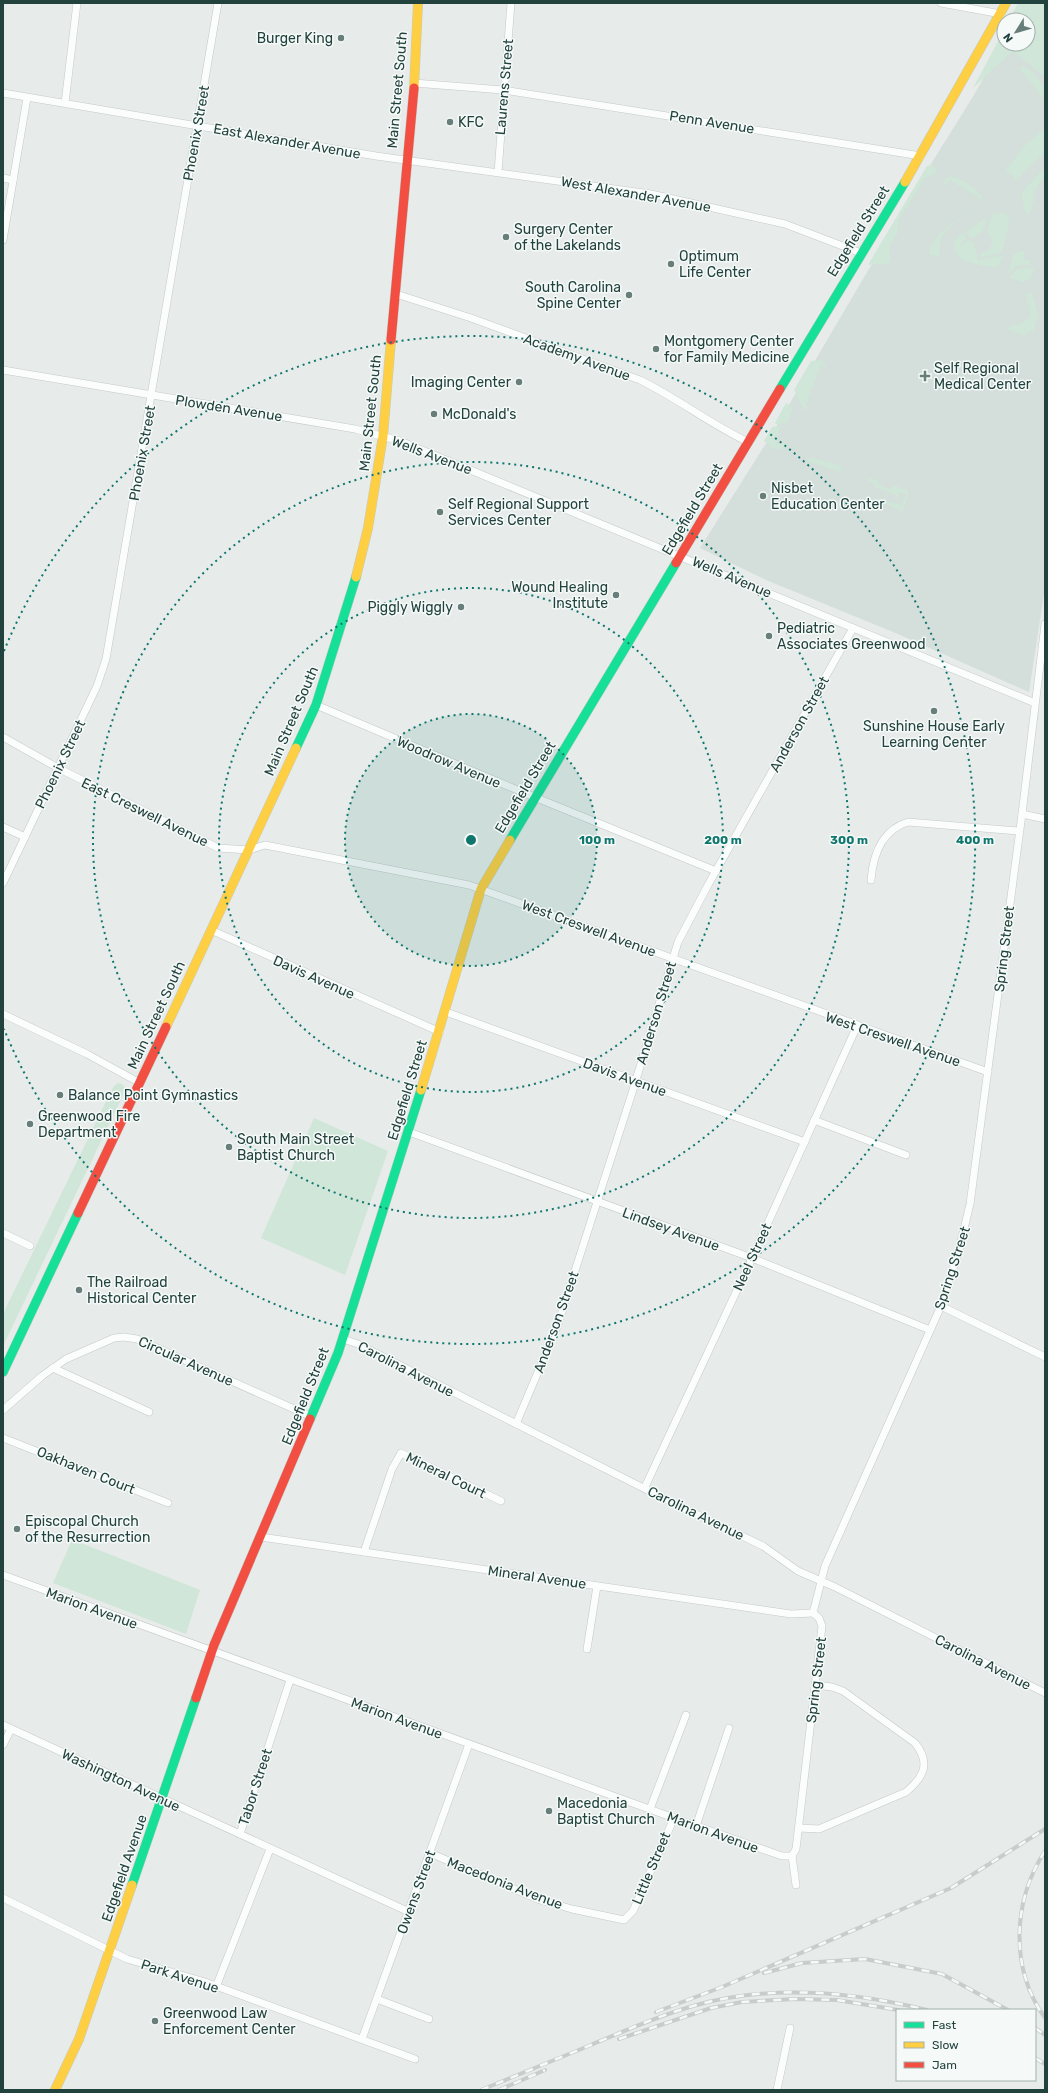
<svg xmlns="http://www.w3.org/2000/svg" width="1048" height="2093" font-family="Rubik,sans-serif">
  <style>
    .built { fill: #d4deda }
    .green { fill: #cfe6d8 }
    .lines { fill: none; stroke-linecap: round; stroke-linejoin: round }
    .street-casing { stroke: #c4c9c7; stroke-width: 8 }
    .fast-casing { stroke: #c2cac7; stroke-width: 10 }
    .slow-casing { stroke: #c2cac7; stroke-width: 10 }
    .jam-casing { stroke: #c2cac7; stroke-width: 10 }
    .street { stroke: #fbfcfc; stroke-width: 7 }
    .fast { stroke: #16e098; stroke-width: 9 }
    .slow { stroke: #ffcf43; stroke-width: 9 }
    .jam { stroke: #f24e42; stroke-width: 9 }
    .rail-casing { stroke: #c8cdcb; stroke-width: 4 }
    .rail { stroke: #f5faf8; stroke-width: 2.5; stroke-dasharray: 8; stroke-linecap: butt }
    .ring { fill: none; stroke: #0f766e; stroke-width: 2; stroke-dasharray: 2 4 }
    .poi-dot { fill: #677e7a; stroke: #f5faf8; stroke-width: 1.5 }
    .labels { text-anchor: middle; stroke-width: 3; stroke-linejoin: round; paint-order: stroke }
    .poi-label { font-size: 14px; fill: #22423d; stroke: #f5faf8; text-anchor: start }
    .street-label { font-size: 14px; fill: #22423d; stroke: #f5faf8 }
    .centre { fill: #0f766e; stroke: #f5faf8; stroke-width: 2 }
    .ring-label { font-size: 12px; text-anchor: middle; font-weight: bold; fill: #0f766e; stroke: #f5faf8; stroke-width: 3; stroke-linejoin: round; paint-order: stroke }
  </style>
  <rect width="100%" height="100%" fill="#e7ecea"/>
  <!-- built -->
  <polygon class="built" points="1045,3 1045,587 1029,692 898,634 766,580 700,548 770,437 926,172 974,95 1004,41 1004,44 1028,44 1028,20"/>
  <!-- green -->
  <g class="green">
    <polygon points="1018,3 1045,3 1045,77 1013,51 973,88 1004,30 1004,44 1028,44 1028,20 1009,20"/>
    <polygon points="1023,66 1033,72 1045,88 1045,100 1019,69"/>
    <polygon points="1045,128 1045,151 1014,183 1014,176 1005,171 1026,144"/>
    <path d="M932 165 937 169 936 173 925 178 899 220 897 235 890 246V262C884 266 875 263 868 265L927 166Z"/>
    <polygon points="1045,167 1045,177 1037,187 1031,211 1028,215 1026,215 1021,193"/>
    <path d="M950 176C962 178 983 190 983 202L978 197 949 180 944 187 942 186 946 179Z"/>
    <path d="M976 209H978C958 222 933 230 941 259L935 255H930C925 235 963 218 976 209Z"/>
    <polygon points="998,212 1006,214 1010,220 1002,252 980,258 980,254 990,249 992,241 987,232 992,214"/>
    <polygon points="987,217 983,231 973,238 969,237 966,231"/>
    <path d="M963 233 967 239 960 244 962 245 968 240 973 242 977 253V260L1004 255 1000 264 994 267C981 265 954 263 954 246 954 240 958 236 963 233Z"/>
    <polygon points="1019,251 1025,251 1024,259 1031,261 1030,265 1018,265 1008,274 1013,255"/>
    <polygon points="1027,267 1034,269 1031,279 1023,282 1009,278 1017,269"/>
    <path d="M1032 293 1038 314 1034 330 1028 332 1025 336 1006 329C1016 322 1021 328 1030 315L1026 294Z"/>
    <polygon points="823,360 827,368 820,366 813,387 809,390 812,394 808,397 810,401 806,403 808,408 804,410 794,390 811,361"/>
    <polygon points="786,403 793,408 788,423 776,424 775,423"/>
    <polygon points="780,426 776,444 785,443 787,445 780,450 772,448 764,441 772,427"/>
    <polygon points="810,457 840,465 842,467 840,472 809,462 807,459"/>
    <polygon points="867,478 879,480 878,484 891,489 893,485 909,491 903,512 870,497 902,505 906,494 900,492 896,501 896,495 874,487 874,484 868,481"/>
    <polygon points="118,1083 122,1084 126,1089 3,1346 3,1314 113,1087"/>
    <polygon points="314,1118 388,1151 345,1275 261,1238"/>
    <polygon points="71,1542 81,1543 200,1590 186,1634 53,1583"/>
  </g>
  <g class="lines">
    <defs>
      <g id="street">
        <polyline points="941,3 1001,14"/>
        <polyline points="414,83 503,90 921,156"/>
        <polyline points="3,93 376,156 651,194 785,224 861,253"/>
        <polyline points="65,103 77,3"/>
        <polyline points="498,172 511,3"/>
        <polyline points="3,178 13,180"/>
        <polyline points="3,240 27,98"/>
        <path d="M396 294 471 318 640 380C677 398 710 424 748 442"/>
        <polyline points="3,370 355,429 400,441 1035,703"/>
        <polyline points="316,705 527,794 716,871"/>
        <polyline points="3,737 58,768 218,848 249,850 265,845 469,885 988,1072"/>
        <polyline points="1022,814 1045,819"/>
        <polyline points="3,827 25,837"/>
        <path d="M871 880C873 855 882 830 908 822L1019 831"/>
        <polyline points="3,883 97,686 106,659 218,3"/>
        <polyline points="211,930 440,1032"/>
        <polyline points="446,1012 805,1142"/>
        <polyline points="3,1014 87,1054 140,1083"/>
        <polyline points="814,1120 906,1155"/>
        <polyline points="409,1132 752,1258 930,1330"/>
        <polyline points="3,1233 30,1246"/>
        <polyline points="941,1306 1045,1357"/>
        <polyline points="343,1339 358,1344 675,1504 763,1546 798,1571 835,1587 1045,1693"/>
        <polyline points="53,1368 149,1412"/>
        <polyline points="3,1410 42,1376 66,1359 114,1338 124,1337 137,1339 312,1417"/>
        <polyline points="516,1424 557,1327 632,1093 678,942 708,885 853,628"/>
        <polyline points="3,1438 168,1503"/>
        <polyline points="645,1487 752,1258 857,1026"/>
        <polyline points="261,1537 791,1614 813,1613"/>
        <polyline points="364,1552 392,1469 401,1453 501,1501"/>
        <polyline points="3,1575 674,1818 782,1856 792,1856"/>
        <polyline points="587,1649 597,1586"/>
        <polyline points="3,1725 407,1911"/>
        <polyline points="3,1745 11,1729"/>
        <polyline points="650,1809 686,1715"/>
        <polyline points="696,1826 729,1728"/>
        <path d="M799 1828 819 1829 906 1792C924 1777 931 1763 915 1743L843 1691 832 1687 815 1685"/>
        <polyline points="240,1834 290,1680"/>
        <polyline points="430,1853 540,1900 572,1909 624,1920 633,1911 674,1818"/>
        <polyline points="796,1885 792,1856 796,1849 822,1626 819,1618 813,1613 825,1566 941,1306 959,1250 970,1204 1022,814 1045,624"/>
        <polyline points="3,1898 127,1959 205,1982 415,2059"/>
        <polyline points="216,1987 270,1849"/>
        <polyline points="377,1999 429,2019"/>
        <polyline points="362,2039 469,1744"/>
        <polyline points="777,2090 790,2028"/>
      </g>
      <g id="fast">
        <polyline points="780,389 905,182"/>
        <polyline points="296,748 316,705 356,577"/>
        <polyline points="510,840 676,563"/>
        <polyline points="3,1372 78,1213"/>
        <polyline points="310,1419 338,1353 421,1090"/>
        <polyline points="132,1885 196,1698"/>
      </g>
      <g id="slow">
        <polyline points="414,88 418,3"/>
        <polyline points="905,182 1006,3"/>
        <polyline points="356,577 368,528 383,436 391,340"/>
        <polyline points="166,1027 296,748"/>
        <polyline points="421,1090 481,889 510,840"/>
        <polyline points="55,2090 79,2039 132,1885"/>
      </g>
      <g id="jam">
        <polyline points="391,340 414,88"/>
        <polyline points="676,563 780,389"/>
        <polyline points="78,1213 166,1027"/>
        <polyline points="196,1698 214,1645 310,1419"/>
      </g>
    </defs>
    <!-- street casing -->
    <use href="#street" class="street-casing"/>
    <!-- fast casing -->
    <use href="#fast" class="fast-casing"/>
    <!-- slow casing -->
    <use href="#slow" class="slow-casing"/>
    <!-- jam casing -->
    <use href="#jam" class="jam-casing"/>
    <!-- street -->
    <use href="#street" class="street"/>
    <!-- fast -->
    <use href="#fast" class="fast"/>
    <!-- slow -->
    <use href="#slow" class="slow"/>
    <!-- jam -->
    <use href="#jam" class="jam"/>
    <defs>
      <g id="rail">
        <path d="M1045 1851C1012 1902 1010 1969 1045 2018"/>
        <polyline points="764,1973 802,1963 865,1959 942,1974 1008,2010"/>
        <polyline points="656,2012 722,1987 951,1888 1045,1829"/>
        <polyline points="1035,2028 1045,2035"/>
        <polyline points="619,2039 711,2008 742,2002 795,1999 837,2000 898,2010"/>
        <polyline points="1035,2058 1045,2064"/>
        <path d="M481 2090C518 2075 554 2060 591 2045 624 2031 658 2016 693 2006 770 1984 850 1991 927 2010"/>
        <polyline points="499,2090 545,2070"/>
      </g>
    </defs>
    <!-- rail casing -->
    <use href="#rail" class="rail-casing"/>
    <!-- rail -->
    <use href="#rail" class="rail"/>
  </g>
  <!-- distance rings -->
  <circle cx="471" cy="840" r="126" fill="#0f766e" fill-opacity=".12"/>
  <g class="ring">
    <circle cx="471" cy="840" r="126"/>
    <circle cx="471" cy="840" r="252"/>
    <circle cx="471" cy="840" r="378"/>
    <path d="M4 651A504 504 0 1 1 4 1029"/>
  </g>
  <!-- markers -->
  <g class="poi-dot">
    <circle cx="341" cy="38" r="4"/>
    <circle cx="450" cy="122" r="4"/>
    <circle cx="506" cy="237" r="4"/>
    <circle cx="671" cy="264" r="4"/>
    <circle cx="629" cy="295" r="4"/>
    <circle cx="656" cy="349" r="4"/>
    <path d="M923 370h4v4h4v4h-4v4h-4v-4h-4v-4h4z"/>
    <circle cx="519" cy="382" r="4"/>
    <circle cx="434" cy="414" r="4"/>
    <circle cx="763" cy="496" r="4"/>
    <circle cx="440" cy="512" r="4"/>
    <circle cx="616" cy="595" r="4"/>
    <circle cx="461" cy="607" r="4"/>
    <circle cx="769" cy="636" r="4"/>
    <circle cx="934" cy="711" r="4"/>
    <circle cx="60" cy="1095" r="4"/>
    <circle cx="30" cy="1124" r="4"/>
    <circle cx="229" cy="1147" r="4"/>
    <circle cx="79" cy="1290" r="4"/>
    <circle cx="17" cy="1529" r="4"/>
    <circle cx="549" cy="1811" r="4"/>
    <circle cx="155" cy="2021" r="4"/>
  </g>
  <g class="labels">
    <!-- poi labels -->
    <g class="poi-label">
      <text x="333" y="43" text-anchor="end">Burger King</text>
      <text x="458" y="127">KFC</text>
      <text x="514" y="234">Surgery Center<tspan x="514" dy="16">of the Lakelands</tspan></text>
      <text x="679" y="261">Optimum<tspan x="679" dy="16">Life Center</tspan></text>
      <text x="621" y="292" text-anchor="end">South Carolina<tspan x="621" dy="16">Spine Center</tspan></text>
      <text x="664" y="346">Montgomery Center<tspan x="664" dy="16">for Family Medicine</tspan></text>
      <text x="934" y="373">Self Regional<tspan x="934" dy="16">Medical Center</tspan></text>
      <text x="511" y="387" text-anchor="end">Imaging Center</text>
      <text x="442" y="419">McDonald's</text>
      <text x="771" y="493">Nisbet<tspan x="771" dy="16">Education Center</tspan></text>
      <text x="448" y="509">Self Regional Support<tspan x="448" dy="16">Services Center</tspan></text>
      <text x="608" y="592" text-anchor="end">Wound Healing<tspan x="608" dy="16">Institute</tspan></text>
      <text x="453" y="612" text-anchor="end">Piggly Wiggly</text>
      <text x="777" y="633">Pediatric<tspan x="777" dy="16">Associates Greenwood</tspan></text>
      <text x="934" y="731" text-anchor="middle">Sunshine House Early<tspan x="934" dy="16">Learning Center</tspan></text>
      <text x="68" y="1100">Balance Point Gymnastics</text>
      <text x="38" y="1121">Greenwood Fire<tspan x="38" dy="16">Department</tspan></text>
      <text x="237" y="1144">South Main Street<tspan x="237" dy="16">Baptist Church</tspan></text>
      <text x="87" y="1287">The Railroad<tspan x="87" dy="16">Historical Center</tspan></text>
      <text x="25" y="1526">Episcopal Church<tspan x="25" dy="16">of the Resurrection</tspan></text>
      <text x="557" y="1808">Macedonia<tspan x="557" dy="16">Baptist Church</tspan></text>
      <text x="163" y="2018">Greenwood Law<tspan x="163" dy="16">Enforcement Center</tspan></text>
    </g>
    <!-- street labels -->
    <g class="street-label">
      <text transform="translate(504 87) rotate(-85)" y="5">Laurens Street</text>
      <text transform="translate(397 90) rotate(-85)" y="5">Main Street South</text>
      <text transform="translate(712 122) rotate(9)" y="5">Penn Avenue</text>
      <text transform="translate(196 133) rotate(-80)" y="5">Phoenix Street</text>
      <text transform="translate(287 141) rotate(10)" y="5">East Alexander Avenue</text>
      <text transform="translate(636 194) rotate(10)" y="5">West Alexander Avenue</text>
      <text transform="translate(858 231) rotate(-58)" y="5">Edgefield Street</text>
      <text transform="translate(577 357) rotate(20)" y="5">Academy Avenue</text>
      <text transform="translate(229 408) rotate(9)" y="5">Plowden Avenue</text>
      <text transform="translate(370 413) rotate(-84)" y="5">Main Street South</text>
      <text transform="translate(142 453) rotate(-80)" y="5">Phoenix Street</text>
      <text transform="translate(432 455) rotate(21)" y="5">Wells Avenue</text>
      <text transform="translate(692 509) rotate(-59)" y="5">Edgefield Street</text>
      <text transform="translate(732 577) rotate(23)" y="5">Wells Avenue</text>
      <text transform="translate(291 721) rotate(-67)" y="5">Main Street South</text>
      <text transform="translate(799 724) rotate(-61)" y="5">Anderson Street</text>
      <text transform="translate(449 762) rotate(23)" y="5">Woodrow Avenue</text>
      <text transform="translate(60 764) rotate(-64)" y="5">Phoenix Street</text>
      <text transform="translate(525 787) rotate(-59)" y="5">Edgefield Street</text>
      <text transform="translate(145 812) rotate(26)" y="5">East Creswell Avenue</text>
      <text transform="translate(589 928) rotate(20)" y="5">West Creswell Avenue</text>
      <text transform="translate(1004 949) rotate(-83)" y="5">Spring Street</text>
      <text transform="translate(314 977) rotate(24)" y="5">Davis Avenue</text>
      <text transform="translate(656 1013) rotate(-73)" y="5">Anderson Street</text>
      <text transform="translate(156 1015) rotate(-65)" y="5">Main Street South</text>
      <text transform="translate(893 1039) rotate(19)" y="5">West Creswell Avenue</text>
      <text transform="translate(625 1077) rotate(20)" y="5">Davis Avenue</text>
      <text transform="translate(407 1090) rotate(-73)" y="5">Edgefield Street</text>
      <text transform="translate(671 1229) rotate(20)" y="5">Lindsey Avenue</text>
      <text transform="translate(752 1257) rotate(-65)" y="5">Neel Street</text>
      <text transform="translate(952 1268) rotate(-72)" y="5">Spring Street</text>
      <text transform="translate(556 1322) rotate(-70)" y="5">Anderson Street</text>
      <text transform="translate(186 1361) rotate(24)" y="5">Circular Avenue</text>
      <text transform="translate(406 1369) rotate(27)" y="5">Carolina Avenue</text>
      <text transform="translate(305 1396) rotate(-68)" y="5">Edgefield Street</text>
      <text transform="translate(86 1470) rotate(22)" y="5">Oakhaven Court</text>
      <text transform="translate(446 1475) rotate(26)" y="5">Mineral Court</text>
      <text transform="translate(696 1513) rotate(26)" y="5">Carolina Avenue</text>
      <text transform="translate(537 1577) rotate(8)" y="5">Mineral Avenue</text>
      <text transform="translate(92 1608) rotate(20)" y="5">Marion Avenue</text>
      <text transform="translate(983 1662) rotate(27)" y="5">Carolina Avenue</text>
      <text transform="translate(816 1680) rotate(-83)" y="5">Spring Street</text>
      <text transform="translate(397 1718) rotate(20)" y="5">Marion Avenue</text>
      <text transform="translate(121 1780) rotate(25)" y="5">Washington Avenue</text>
      <text transform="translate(255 1787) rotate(-72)" y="5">Tabor Street</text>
      <text transform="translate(713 1832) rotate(20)" y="5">Marion Avenue</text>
      <text transform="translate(124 1868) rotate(-71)" y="5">Edgefield Avenue</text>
      <text transform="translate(651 1868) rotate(-67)" y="5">Little Street</text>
      <text transform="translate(505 1883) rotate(21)" y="5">Macedonia Avenue</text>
      <text transform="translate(416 1892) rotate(-70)" y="5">Owens Street</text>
      <text transform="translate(180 1976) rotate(18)" y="5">Park Avenue</text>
    </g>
  </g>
  <circle cx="471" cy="840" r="6" class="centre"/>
  <g class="ring-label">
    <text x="597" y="844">100 m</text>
    <text x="723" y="844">200 m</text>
    <text x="849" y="844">300 m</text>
    <text x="975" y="844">400 m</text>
  </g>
  <!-- border -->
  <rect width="1048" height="2093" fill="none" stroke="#22423d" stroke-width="8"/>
  <!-- legend -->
  <rect x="896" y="2009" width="140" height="72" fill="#f5faf8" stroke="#a1b0ad"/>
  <rect x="904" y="2022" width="20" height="6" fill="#16e098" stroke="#a1b0ad"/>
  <text x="932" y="2029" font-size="12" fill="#22423d">Fast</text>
  <rect x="904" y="2042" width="20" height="6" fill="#ffcf43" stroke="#a1b0ad"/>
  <text x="932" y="2049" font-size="12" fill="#22423d">Slow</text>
  <rect x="904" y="2062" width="20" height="6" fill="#f24e42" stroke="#a1b0ad"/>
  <text x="932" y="2069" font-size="12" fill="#22423d">Jam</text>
  <!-- north arrow -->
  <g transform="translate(1016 32) rotate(233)"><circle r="19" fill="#f5faf8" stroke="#a1b0ad"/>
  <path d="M0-3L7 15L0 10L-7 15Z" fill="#677e7a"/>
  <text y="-6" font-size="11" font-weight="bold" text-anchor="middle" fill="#22423d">N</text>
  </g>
</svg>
